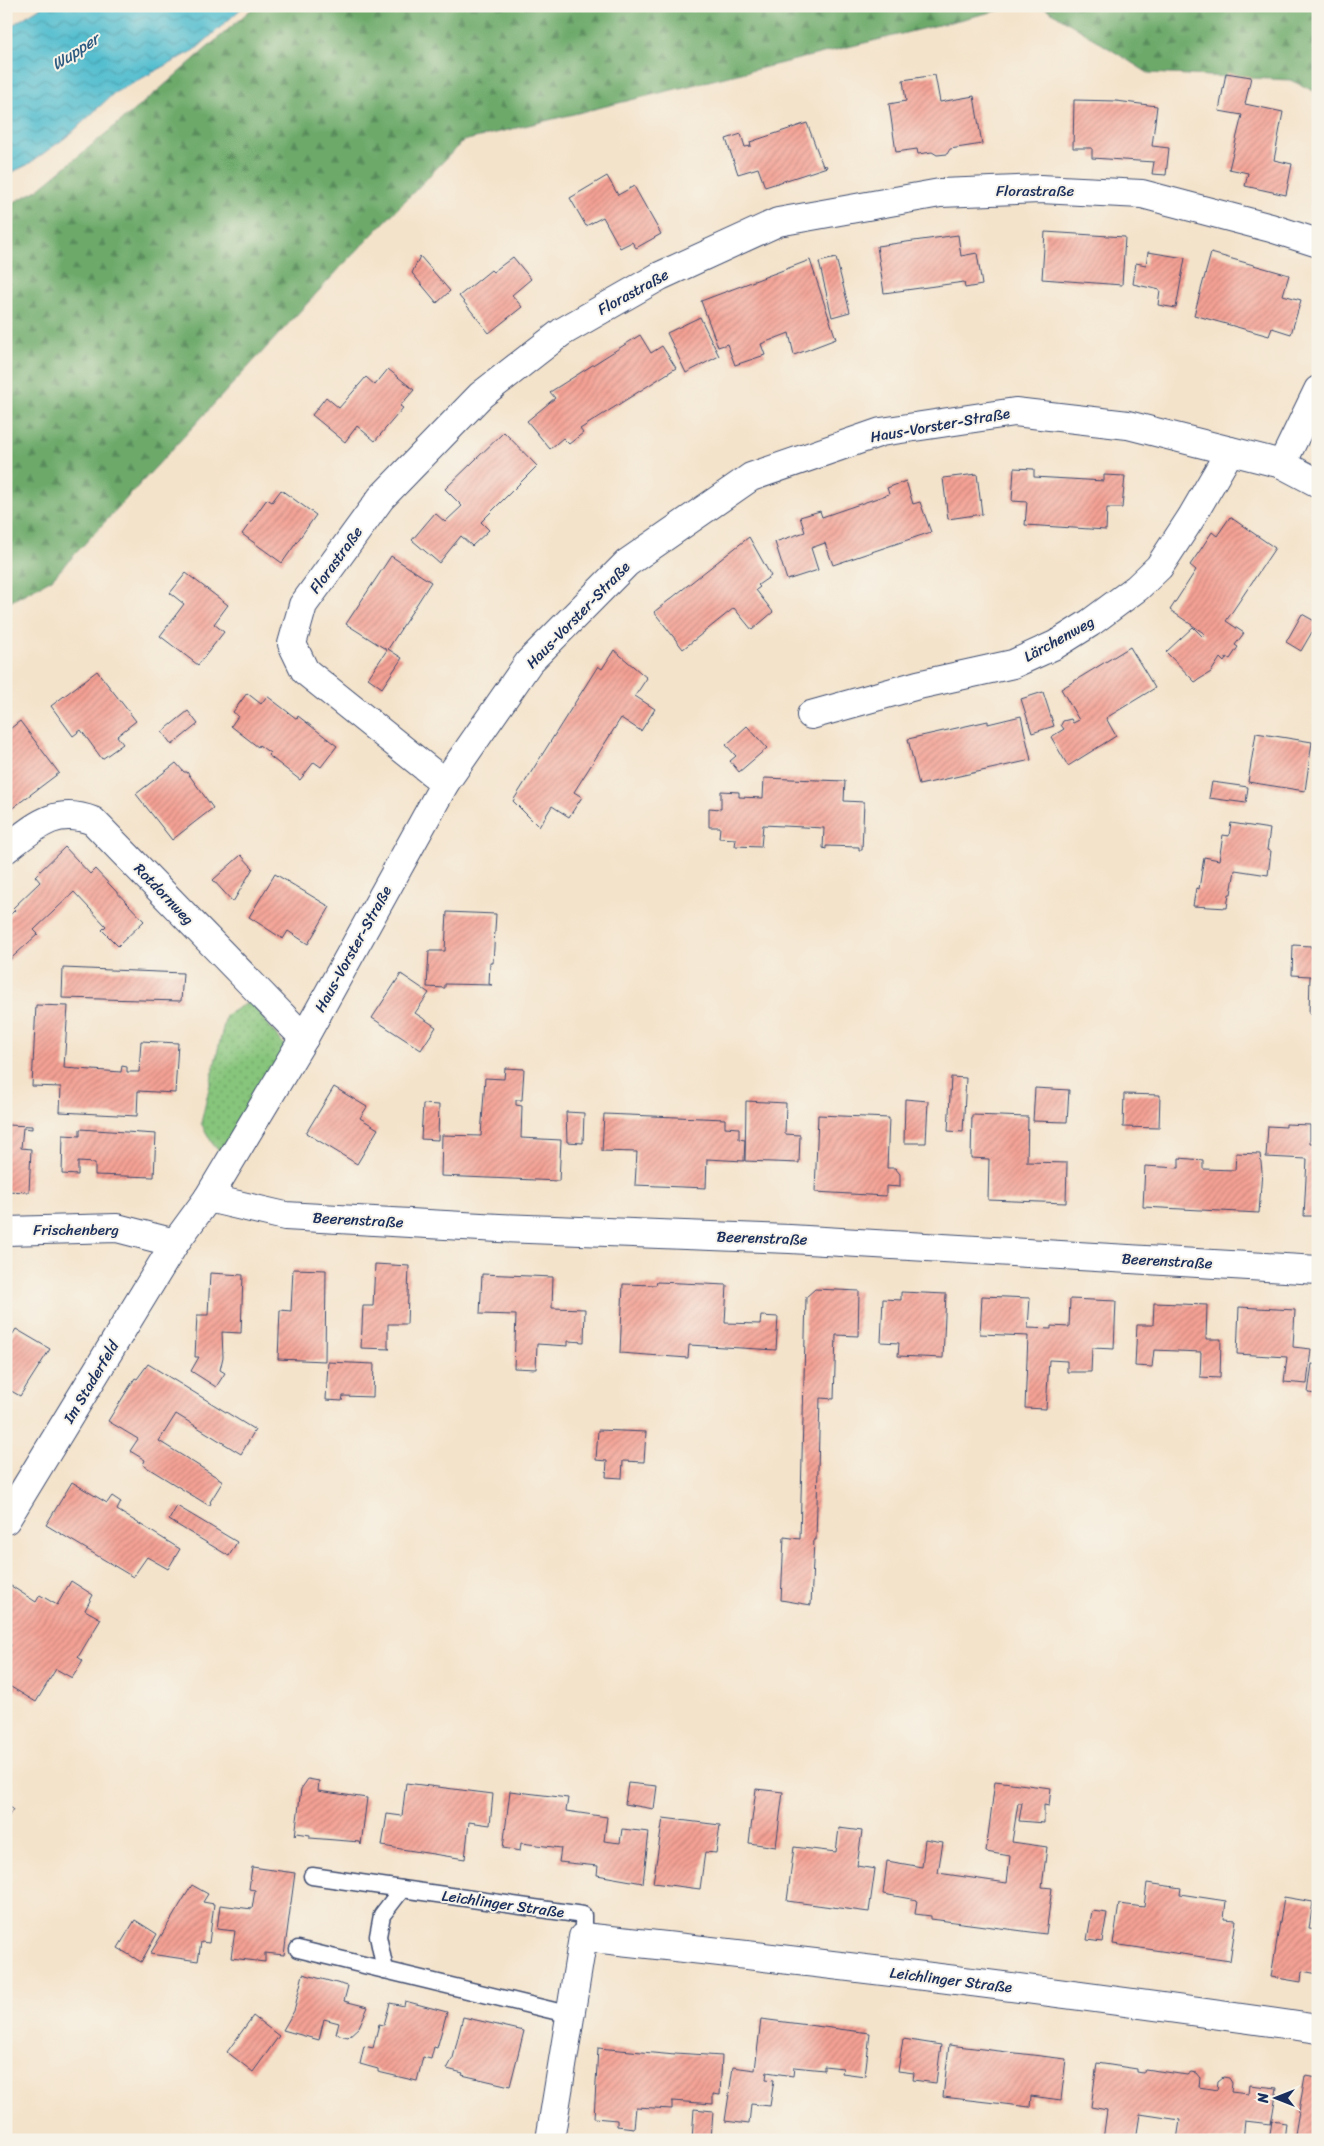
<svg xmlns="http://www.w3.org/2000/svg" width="1324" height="2146" font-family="Sriracha,sans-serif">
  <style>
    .forest { fill: url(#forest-firs); stroke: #446c64 }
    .park { fill: url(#park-dots); stroke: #517a6c }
    .water { fill: url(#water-waves); stroke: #377696 }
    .building { fill: url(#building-hatch) }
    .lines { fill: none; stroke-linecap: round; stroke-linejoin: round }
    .lane-casing { stroke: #3c4a6e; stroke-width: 19 }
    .street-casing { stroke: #3c4a6e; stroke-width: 30 }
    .lane { stroke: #fff; stroke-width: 16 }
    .street { stroke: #fff; stroke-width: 28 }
    .labels { text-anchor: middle; stroke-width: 4; stroke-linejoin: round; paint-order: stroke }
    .street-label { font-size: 15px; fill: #1b2f5e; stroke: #f7f3e8 }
    .water-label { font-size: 16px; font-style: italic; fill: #2c5a80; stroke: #f7f3e8 }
  </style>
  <defs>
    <pattern id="forest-firs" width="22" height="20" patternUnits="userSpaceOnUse" patternTransform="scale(1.25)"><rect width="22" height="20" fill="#6daa6b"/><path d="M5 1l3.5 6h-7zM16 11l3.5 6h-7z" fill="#598b5b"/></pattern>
    <pattern id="park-dots" width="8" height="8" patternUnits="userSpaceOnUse" patternTransform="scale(1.25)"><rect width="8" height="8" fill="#87c57b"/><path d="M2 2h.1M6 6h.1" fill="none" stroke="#6ea068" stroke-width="1.8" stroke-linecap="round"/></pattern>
    <pattern id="water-waves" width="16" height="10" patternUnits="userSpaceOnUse" patternTransform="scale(1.25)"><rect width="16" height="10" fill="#53becf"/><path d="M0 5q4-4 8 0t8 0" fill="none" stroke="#449bab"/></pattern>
    <pattern id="building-hatch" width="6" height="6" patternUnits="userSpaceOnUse" patternTransform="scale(1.25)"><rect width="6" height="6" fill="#f5a194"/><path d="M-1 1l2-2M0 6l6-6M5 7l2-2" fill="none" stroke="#c6847c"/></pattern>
  </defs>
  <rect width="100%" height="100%" fill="#f7f3e8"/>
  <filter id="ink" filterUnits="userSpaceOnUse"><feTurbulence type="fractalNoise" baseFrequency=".02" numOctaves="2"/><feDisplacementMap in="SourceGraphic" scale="10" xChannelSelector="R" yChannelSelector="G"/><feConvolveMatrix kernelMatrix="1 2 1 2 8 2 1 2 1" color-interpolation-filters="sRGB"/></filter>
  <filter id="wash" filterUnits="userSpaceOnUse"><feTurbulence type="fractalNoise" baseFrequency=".0096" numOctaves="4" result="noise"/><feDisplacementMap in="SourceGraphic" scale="20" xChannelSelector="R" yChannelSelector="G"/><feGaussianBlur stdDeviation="1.12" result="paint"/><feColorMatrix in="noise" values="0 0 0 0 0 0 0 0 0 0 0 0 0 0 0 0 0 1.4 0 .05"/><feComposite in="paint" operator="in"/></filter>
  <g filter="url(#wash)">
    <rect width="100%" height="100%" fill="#f4e3cb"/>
    <!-- forest -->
    <g class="forest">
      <polygon points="255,6 1016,6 463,141 340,268 52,579 6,604 6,206 36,191 161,88"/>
      <polygon points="1042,6 1318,6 1318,93 1290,80 1148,73"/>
    </g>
    <!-- park -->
    <polygon class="park" points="250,1001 285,1046 222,1155 212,1143 201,1123 226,1015"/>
    <!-- water -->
    <polygon class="water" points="43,6 244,6 195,50 114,93 68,136 27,165 6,175 6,29"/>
    <g id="blocks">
      <!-- building -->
      <g class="building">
        <polygon points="1226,73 1251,77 1245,104 1283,112 1274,160 1292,164 1286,195 1245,186 1248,173 1229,169 1242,115 1219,111"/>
        <polygon points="935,75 940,102 974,96 982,144 950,149 947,154 937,155 932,152 918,154 917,149 896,152 889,104 906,101 903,80"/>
        <polygon points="1074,100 1116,101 1157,106 1152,146 1169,148 1166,175 1152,174 1154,162 1092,158 1092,148 1073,148"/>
        <polygon points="807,123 823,166 826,165 827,167 765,187 758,168 738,174 726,139 741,134 745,147 751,146 750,142"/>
        <polygon points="607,176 618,195 634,186 661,234 636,248 632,242 620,248 603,217 586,226 570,198"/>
        <polygon points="1045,232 1125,237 1122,285 1042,279"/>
        <polygon points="958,235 961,256 977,253 982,285 965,288 964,282 884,293 877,246"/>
        <polygon points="1148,252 1185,258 1176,308 1158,305 1160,290 1133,284 1136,263 1146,265"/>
        <polygon points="1211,253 1289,275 1283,295 1301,300 1291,334 1272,328 1269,336 1194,315"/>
        <polygon points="420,256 450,291 437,303 412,273"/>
        <polygon points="513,257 531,279 512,295 522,307 489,333 459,296 491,270 493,272"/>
        <polygon points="836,258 850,312 832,317 819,262"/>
        <polygon points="810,260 836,339 794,355 789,333 761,344 765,355 735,365 727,344 718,347 701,301"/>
        <polygon points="700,317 719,356 686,373 667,333"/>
        <polygon points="640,335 651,353 662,346 676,368 580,429 583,433 569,444 563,438 550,449 527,421 555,398 550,392"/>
        <polygon points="388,369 414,390 400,406 403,408 375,441 357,426 345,442 312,415 326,397 339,408 366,377 375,385"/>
        <polygon points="504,432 537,466 481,522 489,530 472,546 461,536 439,563 412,540 435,513 445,522 462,506 445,489"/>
        <polygon points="1014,468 1034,469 1034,477 1104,481 1104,475 1125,476 1122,508 1107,508 1106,530 1025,525 1027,502 1012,501"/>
        <polygon points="977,474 982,514 948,519 943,478"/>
        <polygon points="906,481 913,504 920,502 931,532 833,565 825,543 811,548 818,570 787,580 775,542 805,532 800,517 820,511 822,517 889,494 887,488"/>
        <polygon points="281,490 316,515 282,563 242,534 267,499 272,502"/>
        <polygon points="1230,517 1275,548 1226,621 1244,633 1235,645 1238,647 1230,659 1227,657 1224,662 1220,658 1211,672 1195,682 1166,652 1193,627 1203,637 1205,634 1170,610 1196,570 1190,565 1201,549 1212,532 1217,536"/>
        <polygon points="749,537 771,576 758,585 760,587 756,590 773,612 752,630 734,608 683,649 654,612"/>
        <polygon points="391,556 431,582 388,649 402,658 382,688 368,678 387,650 346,624"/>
        <polygon points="186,573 228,605 214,624 224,632 198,665 160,636 184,604 170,593"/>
        <polygon points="1302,614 1318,623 1318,636 1312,632 1301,651 1286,642"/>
        <polygon points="1130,647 1155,688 1106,718 1116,736 1068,766 1051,737 1064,729 1061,725 1063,721 1071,719 1073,723 1079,720 1061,689"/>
        <polygon points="614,650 647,678 635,696 655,709 641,731 621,718 574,792 582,797 569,817 552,806 539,827 513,801 598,666 602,669"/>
        <polygon points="97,671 136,721 117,736 123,744 102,759 81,730 73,736 51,706"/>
        <polygon points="1043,692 1054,726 1032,733 1021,699"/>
        <polygon points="247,693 261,704 267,696 297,719 298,716 337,746 321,767 314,762 300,780 268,755 270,753 259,745 258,747 231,726 238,716 233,712"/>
        <polygon points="188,711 198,724 172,745 162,732"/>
        <polygon points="1021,716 1031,760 919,785 908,739 988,721 988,724"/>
        <polygon points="20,721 59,773 6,813 6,732"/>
        <polygon points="747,726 767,748 739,772 730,761 736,756 726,745"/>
        <polygon points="1256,733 1312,742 1305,791 1248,782"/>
        <polygon points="176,763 184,772 187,772 213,808 172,840 136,794"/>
        <polygon points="764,778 845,781 844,801 864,802 862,850 859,850 859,847 826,846 826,849 823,848 824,828 763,825 761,847 735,846 736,839 719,838 720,827 709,827 709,808 721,809 721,791 739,792 739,797 763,798"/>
        <polygon points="1212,782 1248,787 1246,803 1209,798"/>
        <polygon points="1231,823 1270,829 1267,850 1271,851 1268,875 1235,870 1231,894 1229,894 1227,908 1193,906 1196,888 1199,889 1204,857 1219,860 1223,835 1229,836"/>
        <polygon points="65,847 90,874 95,869 144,921 118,946 102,930 106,926 74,892 34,930 38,934 6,963 6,919 15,910 13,908 40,882 35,876"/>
        <polygon points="241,855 253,868 233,902 213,880"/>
        <polygon points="275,874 330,907 308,944 288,931 283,939 249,917"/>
        <polygon points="447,912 496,914 493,963 490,963 489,984 492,985 445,984 445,988 427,987 429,951 445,951"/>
        <polygon points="1293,945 1311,946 1311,948 1318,949 1318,1014 1309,1014 1310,976 1292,975"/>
        <polygon points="63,968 183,973 181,1001 62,998"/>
        <polygon points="401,974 429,993 415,1013 436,1027 421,1050 372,1018"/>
        <polygon points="36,1005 68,1006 64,1068 121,1072 122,1066 127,1067 127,1072 139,1072 141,1041 178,1043 175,1093 138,1091 137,1116 60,1112 61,1087 32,1086"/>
        <polygon points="505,1068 524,1069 522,1100 516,1100 516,1105 522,1106 521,1138 561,1140 559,1181 441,1176 442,1135 481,1136 485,1078 504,1079"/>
        <polygon points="951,1077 966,1078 963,1132 948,1131"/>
        <polygon points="334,1087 367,1107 360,1118 378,1129 357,1164 306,1133"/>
        <polygon points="1035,1088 1069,1090 1067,1122 1033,1121"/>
        <polygon points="1124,1094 1160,1095 1159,1128 1123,1127"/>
        <polygon points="905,1099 928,1101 926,1143 904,1143"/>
        <polygon points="746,1101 786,1103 785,1134 800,1135 799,1163 745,1161"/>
        <polygon points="423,1104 439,1105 438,1140 421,1139"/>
        <polygon points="566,1112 584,1113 583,1143 567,1142"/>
        <polygon points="604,1114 725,1119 725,1127 739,1128 739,1139 745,1140 744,1161 707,1159 706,1188 635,1185 637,1152 602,1151"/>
        <polygon points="818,1115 889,1118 887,1168 895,1168 900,1174 900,1187 886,1186 886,1196 815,1192"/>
        <polygon points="972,1115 1028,1117 1027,1162 1067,1163 1066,1203 988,1200 989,1159 971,1158"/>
        <polygon points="1286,1124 1310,1125 1310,1143 1318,1143 1318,1216 1304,1216 1307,1159 1266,1157 1268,1126 1286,1127"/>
        <polygon points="6,1125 32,1126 32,1129 23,1128 21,1148 31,1149 29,1192 6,1191"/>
        <polygon points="80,1129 156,1134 154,1177 95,1175 95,1163 78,1162 78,1175 62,1174 63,1135 80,1136"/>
        <polygon points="1236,1153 1260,1154 1262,1171 1259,1213 1143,1207 1145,1166 1179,1168 1179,1158 1203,1160 1203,1169 1235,1170"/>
        <polygon points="375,1264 409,1266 407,1324 388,1324 388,1348 390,1349 361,1348 363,1306 373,1306"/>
        <polygon points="293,1269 326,1270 325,1361 278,1359 280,1310 291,1311"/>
        <polygon points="210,1273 243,1275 241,1333 222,1332 223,1357 220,1370 225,1373 216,1387 191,1371 199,1357 195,1357 197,1315 208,1315"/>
        <polygon points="482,1274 553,1277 552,1308 585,1309 584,1342 568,1341 568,1346 537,1344 536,1369 514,1368 516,1315 480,1314"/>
        <polygon points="657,1282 727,1285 725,1323 760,1324 761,1316 778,1317 776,1350 689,1345 688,1358 620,1353 623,1284 656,1285"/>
        <polygon points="815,1289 859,1291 858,1336 836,1335 834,1399 820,1398 816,1540 814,1540 811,1605 781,1600 784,1537 800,1539 806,1297"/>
        <polygon points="901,1292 946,1294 943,1358 898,1356 899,1343 881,1342 883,1299 901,1300"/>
        <polygon points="982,1296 1030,1298 1028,1328 1051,1329 1051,1326 1069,1327 1070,1299 1116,1301 1114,1349 1092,1348 1091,1372 1067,1372 1067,1361 1049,1360 1046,1409 1025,1408 1028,1336 980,1334"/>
        <polygon points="1154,1303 1207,1305 1206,1339 1221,1339 1220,1378 1200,1377 1201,1352 1154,1350 1152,1367 1135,1366 1137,1325 1153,1325"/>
        <polygon points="1239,1307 1295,1310 1293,1347 1311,1349 1307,1384 1284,1382 1287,1357 1237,1354"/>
        <polygon points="16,1329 50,1349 20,1396 6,1388 6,1338 9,1340"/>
        <polygon points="328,1362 374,1364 373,1397 343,1396 342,1401 326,1400"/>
        <polygon points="148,1364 255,1430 241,1454 176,1414 159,1441 223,1481 210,1502 211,1503 210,1505 208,1505 143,1465 145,1460 130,1451 138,1439 108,1421 135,1378 137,1379"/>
        <polygon points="1312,1364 1318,1365 1318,1394 1308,1393"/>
        <polygon points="598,1430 646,1432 644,1462 623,1461 622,1478 606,1477 607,1461 596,1460"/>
        <polygon points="72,1482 107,1503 112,1496 121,1502 117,1510 180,1549 168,1569 147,1557 133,1577 46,1525"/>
        <polygon points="177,1506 237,1542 229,1556 169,1520"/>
        <polygon points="71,1581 93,1595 85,1610 101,1619 78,1657 83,1661 72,1678 56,1669 36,1702 6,1684 6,1652 11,1645 6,1642 6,1587 8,1584 36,1602 40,1595 57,1605"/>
        <polygon points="6,1727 14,1732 6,1745"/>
        <polygon points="308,1779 319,1781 318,1791 367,1798 361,1845 360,1842 310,1838 310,1835 297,1833 295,1836 301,1789"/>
        <polygon points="995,1781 1051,1788 1049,1806 1044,1805 1044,1823 1019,1821 1022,1803 1018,1803 1012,1842 1047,1847 1042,1887 1052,1888 1046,1934 931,1919 931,1916 915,1914 917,1900 883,1894 887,1861 922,1867 925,1839 943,1842 938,1873 1007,1883 1010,1856 986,1852"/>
        <polygon points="406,1783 493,1794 490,1825 469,1822 465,1859 382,1846 387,1814 402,1816"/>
        <polygon points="628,1783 657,1786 654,1809 625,1804"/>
        <polygon points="756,1789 783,1792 776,1847 749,1843"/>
        <polygon points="510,1791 568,1798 566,1811 607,1817 604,1841 620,1843 622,1829 649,1832 643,1883 597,1875 598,1866 559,1862 561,1848 521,1843 520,1851 503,1848"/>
        <polygon points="6,1805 13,1809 6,1820"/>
        <polygon points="663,1818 720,1825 716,1853 705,1852 700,1889 653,1883"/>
        <polygon points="839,1828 862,1831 857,1866 875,1869 869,1912 787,1901 794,1847 836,1852"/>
        <polygon points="252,1867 295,1873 284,1955 265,1953 265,1962 231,1958 235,1931 217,1929 220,1905 252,1909 255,1890 249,1889"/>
        <polygon points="1147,1883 1181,1888 1180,1894 1226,1901 1224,1919 1236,1920 1230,1961 1113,1944 1119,1904 1144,1907"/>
        <polygon points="192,1885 208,1894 203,1902 214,1904 209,1943 201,1942 198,1961 150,1954"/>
        <polygon points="1284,1897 1313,1902 1309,1929 1318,1930 1318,1974 1302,1971 1301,1982 1271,1977"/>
        <polygon points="1092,1911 1107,1913 1102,1942 1087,1940"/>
        <polygon points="135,1920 157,1934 141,1962 118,1948"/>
        <polygon points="303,1974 348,1986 344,2001 368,2007 359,2027 348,2037 336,2034 339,2023 324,2019 319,2040 283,2030 294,2011"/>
        <polygon points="405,2001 447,2012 437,2048 434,2047 431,2059 423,2057 417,2081 378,2072 378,2069 360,2064 364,2046 373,2048 379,2024 384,2025 390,2003 404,2006"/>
        <polygon points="253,2016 279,2036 253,2072 227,2052"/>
        <polygon points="463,2017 524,2031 510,2086 462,2075 463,2073 447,2069 453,2058"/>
        <polygon points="761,2019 870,2033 865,2076 842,2073 843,2068 824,2066 824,2070 794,2067 793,2076 767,2072 766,2079 774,2080 770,2106 751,2104 749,2124 725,2121 733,2067 755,2070"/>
        <polygon points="903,2039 941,2045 936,2083 913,2080 914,2073 898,2071"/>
        <polygon points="949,2045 1066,2059 1061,2100 1031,2096 1030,2107 943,2097"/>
        <polygon points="598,2048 675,2055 675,2053 722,2056 720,2095 713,2094 713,2104 672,2101 672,2109 636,2107 634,2128 617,2126 617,2120 594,2118"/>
        <polygon points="1097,2063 1137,2069 1137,2072 1143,2073 1145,2069 1187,2075 1191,2072 1196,2073 1200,2078 1199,2087 1217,2090 1218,2081 1223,2077 1229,2078 1232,2083 1231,2092 1248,2094 1249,2085 1277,2088 1271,2124 1245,2121 1243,2140 1177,2140 1180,2120 1140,2114 1136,2140 1103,2140 1107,2110 1091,2107"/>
        <polygon points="1305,2076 1318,2078 1318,2140 1294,2140"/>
        <polygon points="694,2109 713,2111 711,2140 692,2140"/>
        <polygon points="1272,2121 1286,2123 1284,2140 1269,2140"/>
      </g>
    </g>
  </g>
  <g filter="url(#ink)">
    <use href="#blocks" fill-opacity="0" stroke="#3c4a6e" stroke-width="1"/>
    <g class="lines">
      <defs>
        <g id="lane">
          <polyline points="312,1876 583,1915 583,1937"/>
          <polyline points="298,1949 571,2015"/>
          <polyline points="385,1970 378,1936 382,1915 402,1889"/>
        </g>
        <g id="street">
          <polyline points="1282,464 1318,390"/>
          <polyline points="811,715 918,685 1013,664 1055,645 1090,623 1137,588 1159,567 1191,518 1230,451"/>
          <polyline points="445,783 305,671 292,644 303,605 381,498 481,395 562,332 660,276 778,222 940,193 1040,189 1142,194 1271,228 1318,243"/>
          <path d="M6 849C35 827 55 806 93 821L304 1038"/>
          <polyline points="208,1198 285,1216 499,1228 790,1239 1318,1270"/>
          <polyline points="6,1231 117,1228 175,1243"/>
          <polyline points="6,1520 175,1243 208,1198 304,1038 445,783 529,662 627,563 751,477 881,432 1015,412 1128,425 1282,464 1318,483"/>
          <path d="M550 2140 583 1937C828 1963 1073 1993 1318 2029"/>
        </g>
      </defs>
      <!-- lane casing -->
      <use href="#lane" class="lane-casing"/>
      <!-- street casing -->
      <use href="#street" class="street-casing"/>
      <!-- lane -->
      <use href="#lane" class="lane"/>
      <!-- street -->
      <use href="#street" class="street"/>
    </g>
  </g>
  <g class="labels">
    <!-- street labels -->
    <g class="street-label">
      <text x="1035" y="196">Florastraße</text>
      <text transform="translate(633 292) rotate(-29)" y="5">Florastraße</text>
      <text transform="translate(940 425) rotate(-10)" y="5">Haus-Vorster-Straße</text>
      <text transform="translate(336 560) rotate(-54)" y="5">Florastraße</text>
      <text transform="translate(578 615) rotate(-46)" y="5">Haus-Vorster-Straße</text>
      <text transform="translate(1059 639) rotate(-29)" y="5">Lärchenweg</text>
      <text transform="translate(164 894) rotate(46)" y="5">Rotdornweg</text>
      <text transform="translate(353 949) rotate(-61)" y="5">Haus-Vorster-Straße</text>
      <text transform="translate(358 1220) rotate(3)" y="5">Beerenstraße</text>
      <text x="76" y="1235">Frischenberg</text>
      <text transform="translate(762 1238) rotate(2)" y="5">Beerenstraße</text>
      <text transform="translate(1167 1261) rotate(3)" y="5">Beerenstraße</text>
      <text transform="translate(91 1382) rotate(-59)" y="5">Im Staderfeld</text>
      <text transform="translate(503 1904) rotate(8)" y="5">Leichlinger Straße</text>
      <text transform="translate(951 1980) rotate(7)" y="5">Leichlinger Straße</text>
    </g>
    <!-- water labels -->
    <g class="water-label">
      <text transform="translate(75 51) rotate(-33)" y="6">Wupper</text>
    </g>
  </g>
  <!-- margin -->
  <rect width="1324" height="2146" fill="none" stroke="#f7f3e8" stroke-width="25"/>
  <!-- north arrow -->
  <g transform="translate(1276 2098) rotate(270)" stroke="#f7f3e8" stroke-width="4" paint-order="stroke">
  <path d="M0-4L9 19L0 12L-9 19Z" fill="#1b2f5e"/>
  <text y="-8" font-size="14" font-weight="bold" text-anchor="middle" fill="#1b2f5e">N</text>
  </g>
</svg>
